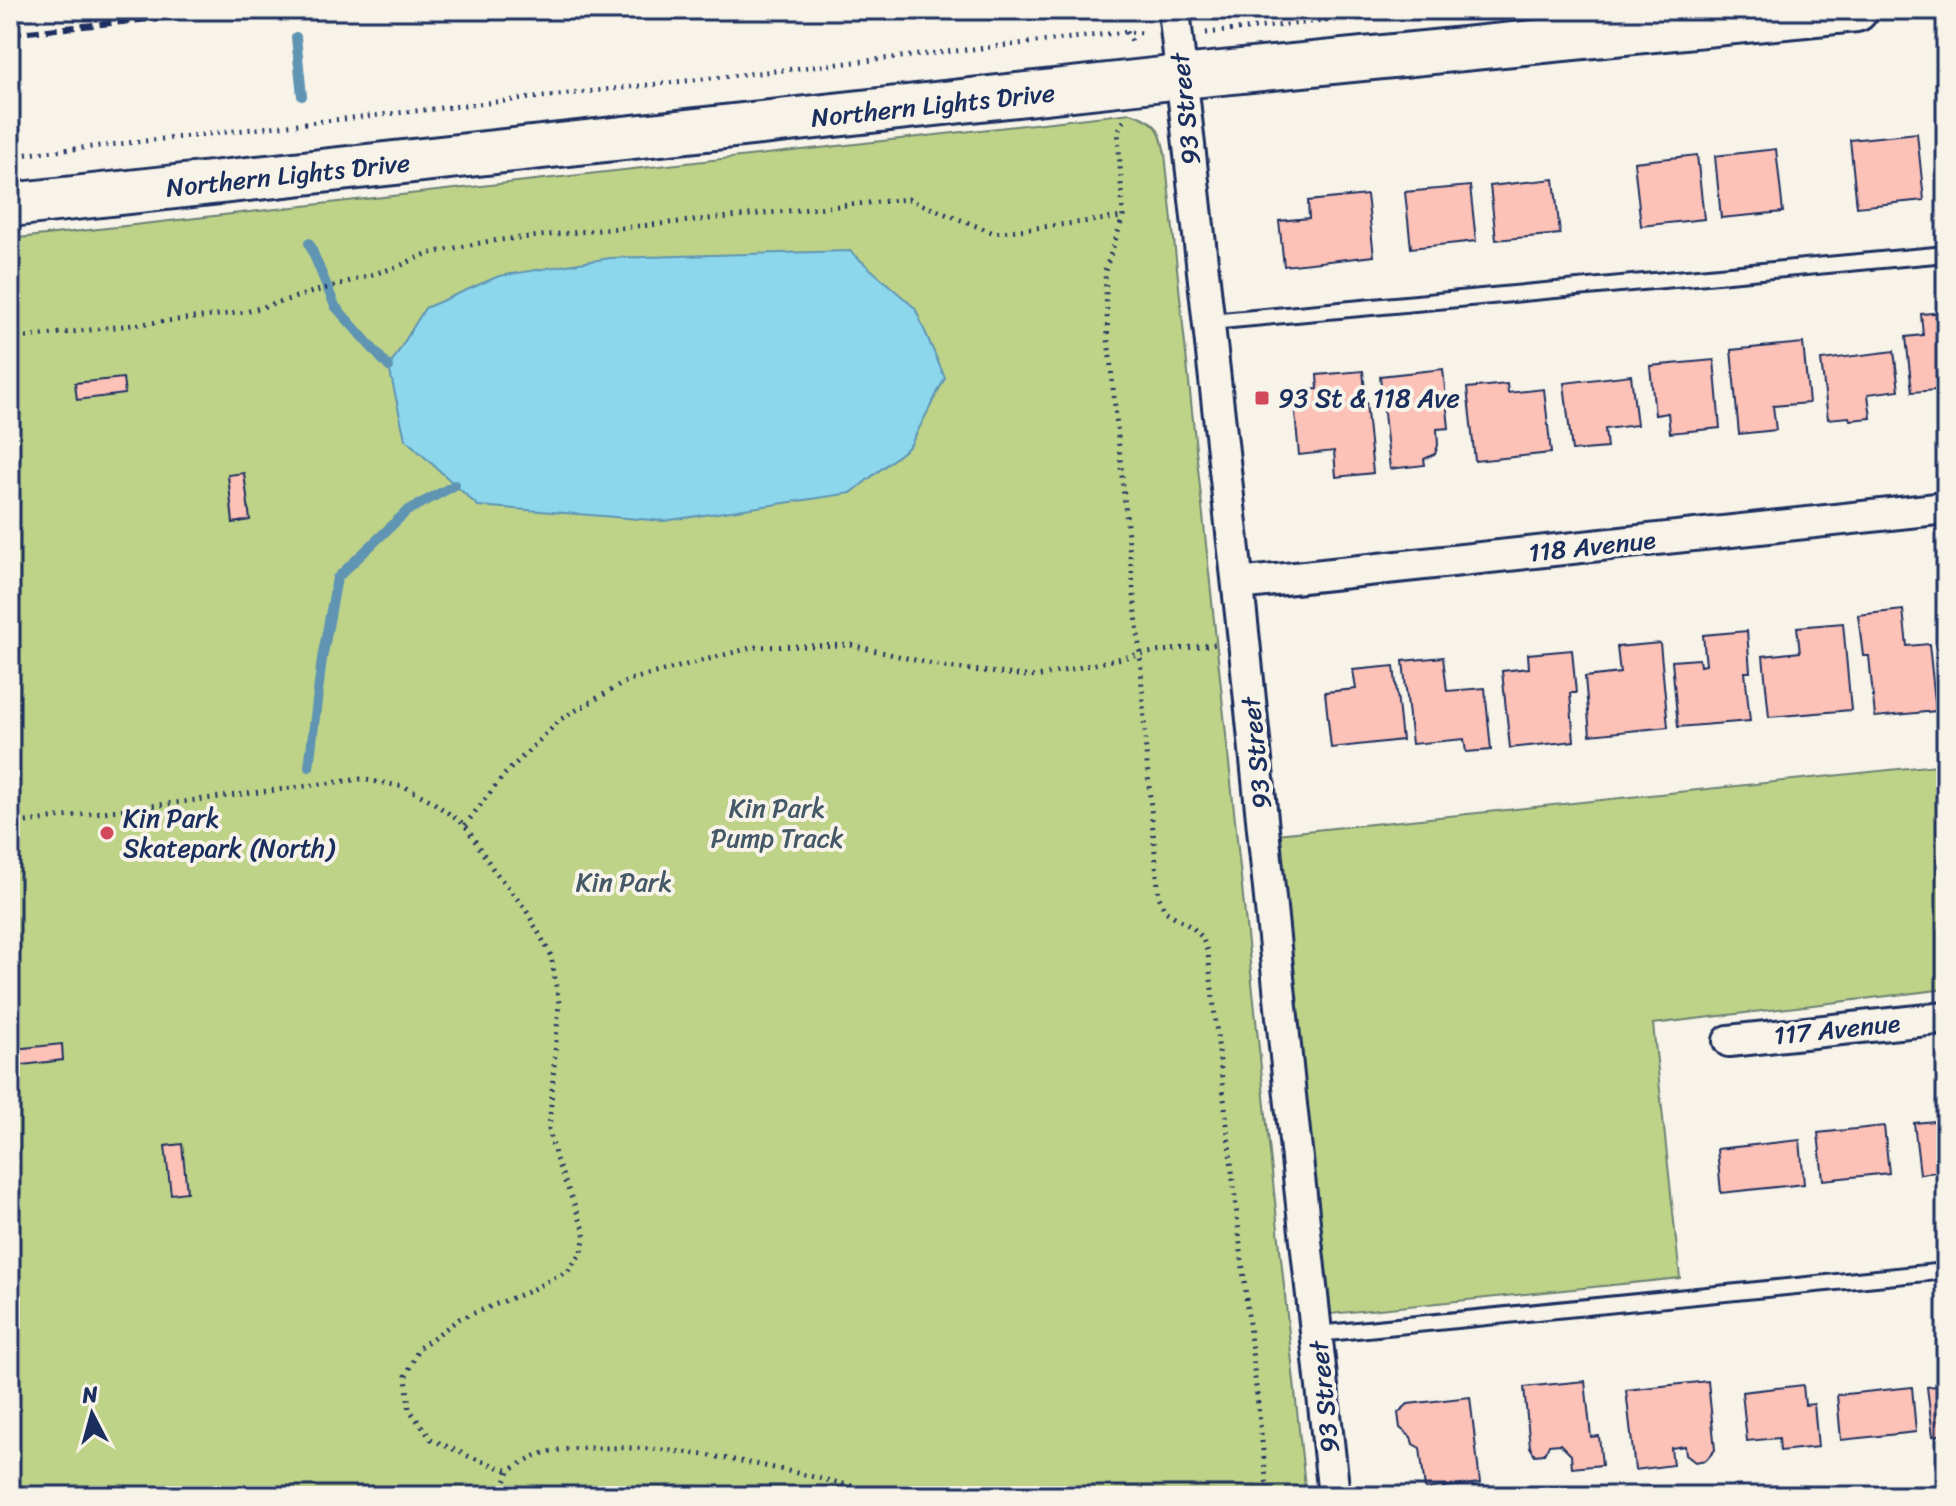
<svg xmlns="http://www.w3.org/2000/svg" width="1956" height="1506" font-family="Sriracha,sans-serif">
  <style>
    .green { fill: #bed388; stroke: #6c8173; stroke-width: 2 }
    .water { fill: #8cd7ec; stroke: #5f94b3; stroke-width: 2 }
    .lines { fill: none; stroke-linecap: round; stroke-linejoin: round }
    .stream { stroke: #5f94b3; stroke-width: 10 }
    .building { fill: #fcc1b7; stroke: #1b2f5e; stroke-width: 2 }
    .service-casing { stroke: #1b2f5e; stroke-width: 20 }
    .minor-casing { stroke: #1b2f5e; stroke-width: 36 }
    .secondary-casing { stroke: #1b2f5e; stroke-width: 48 }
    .path { stroke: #1b2f5e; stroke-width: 5; stroke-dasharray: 2 6; stroke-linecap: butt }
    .service { stroke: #f7f3e8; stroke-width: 14 }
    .minor { stroke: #f7f3e8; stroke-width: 30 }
    .secondary { stroke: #f7f3e8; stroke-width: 42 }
    .rail { stroke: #1b2f5e; stroke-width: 6; stroke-dasharray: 12 6; stroke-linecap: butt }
    .poi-dot { fill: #d1495b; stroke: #f7f3e8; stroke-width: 3 }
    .labels { text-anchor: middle; stroke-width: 8; stroke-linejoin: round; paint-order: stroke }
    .street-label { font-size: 26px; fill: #1b2f5e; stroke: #f7f3e8 }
    .poi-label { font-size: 26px; fill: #1b2f5e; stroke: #f7f3e8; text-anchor: start }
    .park-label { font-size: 26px; fill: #445868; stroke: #f7f3e8 }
  </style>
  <rect width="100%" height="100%" fill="#f7f3e8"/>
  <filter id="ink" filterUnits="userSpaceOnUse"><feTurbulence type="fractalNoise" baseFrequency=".0125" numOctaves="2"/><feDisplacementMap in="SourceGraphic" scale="16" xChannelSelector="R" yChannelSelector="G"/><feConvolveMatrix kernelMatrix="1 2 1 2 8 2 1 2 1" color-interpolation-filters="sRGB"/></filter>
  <g filter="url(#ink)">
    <!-- green -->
    <g class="green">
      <path d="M1131 113C1158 122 1160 129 1165 154L1306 1496H10V239Z"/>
      <polygon points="1946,764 1946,989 1653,1024 1680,1278 1331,1314 1277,834"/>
    </g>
    <!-- water -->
    <polygon class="water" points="850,251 915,308 945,378 910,446 851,493 664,521 478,506 405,439 389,367 425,308 499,276 610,258"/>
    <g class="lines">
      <!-- stream -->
      <g class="stream">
        <polyline points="296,37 302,96"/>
        <polyline points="309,243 335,306 389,367"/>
        <polyline points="309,767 322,659 337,578 407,511 455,485"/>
      </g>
    </g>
    <!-- building -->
    <g class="building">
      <polygon points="1917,133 1924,200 1857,207 1850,140"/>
      <polygon points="1776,149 1783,212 1721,218 1715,156"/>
      <polygon points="1697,155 1704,219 1641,226 1634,162"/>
      <polygon points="1554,179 1560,234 1496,240 1490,186"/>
      <polygon points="1470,186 1476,241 1411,248 1405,192"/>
      <polygon points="1367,195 1374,256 1284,266 1279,221 1309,218 1308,201"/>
      <polygon points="1946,312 1946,414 1939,415 1936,390 1912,392 1906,337 1923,335 1921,314"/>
      <polygon points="1803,343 1809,403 1773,406 1776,430 1739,434 1731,350"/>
      <polygon points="1894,351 1899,390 1868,394 1871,418 1850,420 1849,417 1828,419 1821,360"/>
      <polygon points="1714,360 1720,428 1670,433 1668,413 1655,415 1650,366"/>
      <polygon points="1443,369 1449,428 1437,429 1438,445 1435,454 1424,459 1425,465 1390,469 1380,376"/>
      <polygon points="1363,371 1373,473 1336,477 1334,451 1299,455 1293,392 1318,389 1317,375"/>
      <polygon points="1631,375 1637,425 1605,429 1607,448 1572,451 1564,383"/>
      <polygon points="123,378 125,394 77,400 75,383"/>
      <polygon points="1507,384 1508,393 1544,389 1551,453 1475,461 1467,388"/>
      <polygon points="244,473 250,520 233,523 228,475"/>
      <polygon points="1903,610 1907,646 1929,644 1936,711 1875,717 1869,656 1863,656 1858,615"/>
      <polygon points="1843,623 1851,710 1769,717 1763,656 1800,652 1797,627"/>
      <polygon points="1747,631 1750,672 1745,672 1750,721 1678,727 1672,661 1699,659 1700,666 1706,665 1703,635"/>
      <polygon points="1660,643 1668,727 1590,735 1585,677 1620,673 1617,647"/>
      <polygon points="1572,650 1576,693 1570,693 1574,741 1510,748 1502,671 1529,668 1528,654"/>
      <polygon points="1443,657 1447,691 1485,688 1491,750 1466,752 1464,739 1412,744 1403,661"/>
      <polygon points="1394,666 1402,740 1331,748 1325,692 1356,689 1353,670"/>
      <polygon points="62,1044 63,1060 15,1066 14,1049"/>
      <polygon points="1946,1120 1946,1171 1920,1174 1914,1123"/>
      <polygon points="1884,1126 1889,1173 1823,1180 1818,1133"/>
      <polygon points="1800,1140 1804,1184 1721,1193 1717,1149"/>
      <polygon points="182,1144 187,1192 171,1194 165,1146"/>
      <polygon points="1585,1381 1591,1437 1599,1436 1602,1465 1572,1468 1571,1455 1560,1444 1549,1445 1544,1454 1535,1455 1530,1447 1524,1387"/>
      <polygon points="1708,1381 1715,1450 1706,1460 1695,1462 1686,1455 1685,1446 1671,1448 1673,1465 1635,1470 1626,1390"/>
      <polygon points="1803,1385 1805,1405 1814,1404 1818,1447 1780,1451 1779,1438 1747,1441 1742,1392"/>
      <polygon points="1946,1385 1946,1434 1933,1436 1927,1387"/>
      <polygon points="1912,1387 1916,1432 1841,1440 1837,1395"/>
      <polygon points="1470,1397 1480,1483 1425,1489 1420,1448 1413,1444 1411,1437 1400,1428 1398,1413 1408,1404"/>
    </g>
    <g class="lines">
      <defs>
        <g id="service">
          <polyline points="1210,322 1946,254"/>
          <polyline points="1317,1334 1946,1271"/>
        </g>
        <g id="minor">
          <polyline points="1174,10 1244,641 1289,1086 1334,1496"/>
          <polyline points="1238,584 1946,508"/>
          <polyline points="1729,1041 1946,1018"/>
        </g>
        <polyline id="secondary" points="10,205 1181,77 1856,10"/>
      </defs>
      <!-- service casing -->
      <use href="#service" class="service-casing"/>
      <!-- minor casing -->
      <use href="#minor" class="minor-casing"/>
      <!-- secondary casing -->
      <use href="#secondary" class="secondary-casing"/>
      <!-- path -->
      <g class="path">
        <polyline points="1126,32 1133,44"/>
        <polyline points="1206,33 1432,10"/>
        <polyline points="1124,121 1118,131 1123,217 1105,271 1108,338 1140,654 1146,753 1159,897 1165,911 1193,928 1202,937 1208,953 1268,1496"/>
        <polyline points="10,156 1126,32 1145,33"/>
        <polyline points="10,339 246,312 397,267 426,254 490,241 908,199 994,233 1123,217"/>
        <polyline points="10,824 361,779 405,787 430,800 465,825 493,869 526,910 551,955 559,1003 549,1129 556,1159 585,1232 582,1252 568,1271 527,1292 459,1319 419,1348 406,1376 409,1409 431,1439 468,1456 509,1471"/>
        <polyline points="465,825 504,775 561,719 629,680 754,647 851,645 945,667 1036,677 1140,654 1216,644"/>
        <path d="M500 1496 509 1471C519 1465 530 1457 541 1454 560 1448 582 1448 602 1448 701 1445 800 1475 896 1496"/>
      </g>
      <!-- service -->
      <use href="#service" class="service"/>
      <!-- minor -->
      <use href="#minor" class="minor"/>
      <!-- secondary -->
      <use href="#secondary" class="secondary"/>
      <!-- rail -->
      <polyline class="rail" points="10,34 233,10"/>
    </g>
  </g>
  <!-- markers -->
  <g class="poi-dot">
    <rect x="1254" y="390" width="16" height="16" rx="4"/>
    <circle cx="107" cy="833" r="8"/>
  </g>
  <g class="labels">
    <!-- street labels -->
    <g class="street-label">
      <text transform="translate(933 105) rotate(-6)" y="9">Northern Lights Drive</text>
      <text transform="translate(1185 109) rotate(-96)" y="9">93 Street</text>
      <text transform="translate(288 175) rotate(-6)" y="9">Northern Lights Drive</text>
      <text transform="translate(1592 546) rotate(-6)" y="9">118 Avenue</text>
      <text transform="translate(1256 753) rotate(-96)" y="9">93 Street</text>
      <text transform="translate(1837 1029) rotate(-6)" y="9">117 Avenue</text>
      <text transform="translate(1324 1397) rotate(-96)" y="9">93 Street</text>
    </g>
    <!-- poi labels -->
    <g class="poi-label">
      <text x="1278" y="407">93 St &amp; 118 Ave</text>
      <text x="123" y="827">Kin Park<tspan x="123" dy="30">Skatepark (North)</tspan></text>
    </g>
    <!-- park labels -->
    <g class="park-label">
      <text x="777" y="817">Kin Park<tspan x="777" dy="30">Pump Track</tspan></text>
      <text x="624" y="891">Kin Park</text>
    </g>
  </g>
  <!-- margin -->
  <rect width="1956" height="1506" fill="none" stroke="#f7f3e8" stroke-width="40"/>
  <rect x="20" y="20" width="1916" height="1466" fill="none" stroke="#1b2f5e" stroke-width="3" filter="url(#ink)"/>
  <!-- north arrow -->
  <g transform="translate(92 1414) rotate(354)" stroke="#f7f3e8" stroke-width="6" paint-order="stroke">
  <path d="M0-6L14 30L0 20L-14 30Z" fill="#1b2f5e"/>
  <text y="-12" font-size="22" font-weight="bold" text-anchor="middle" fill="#1b2f5e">N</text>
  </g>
</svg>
